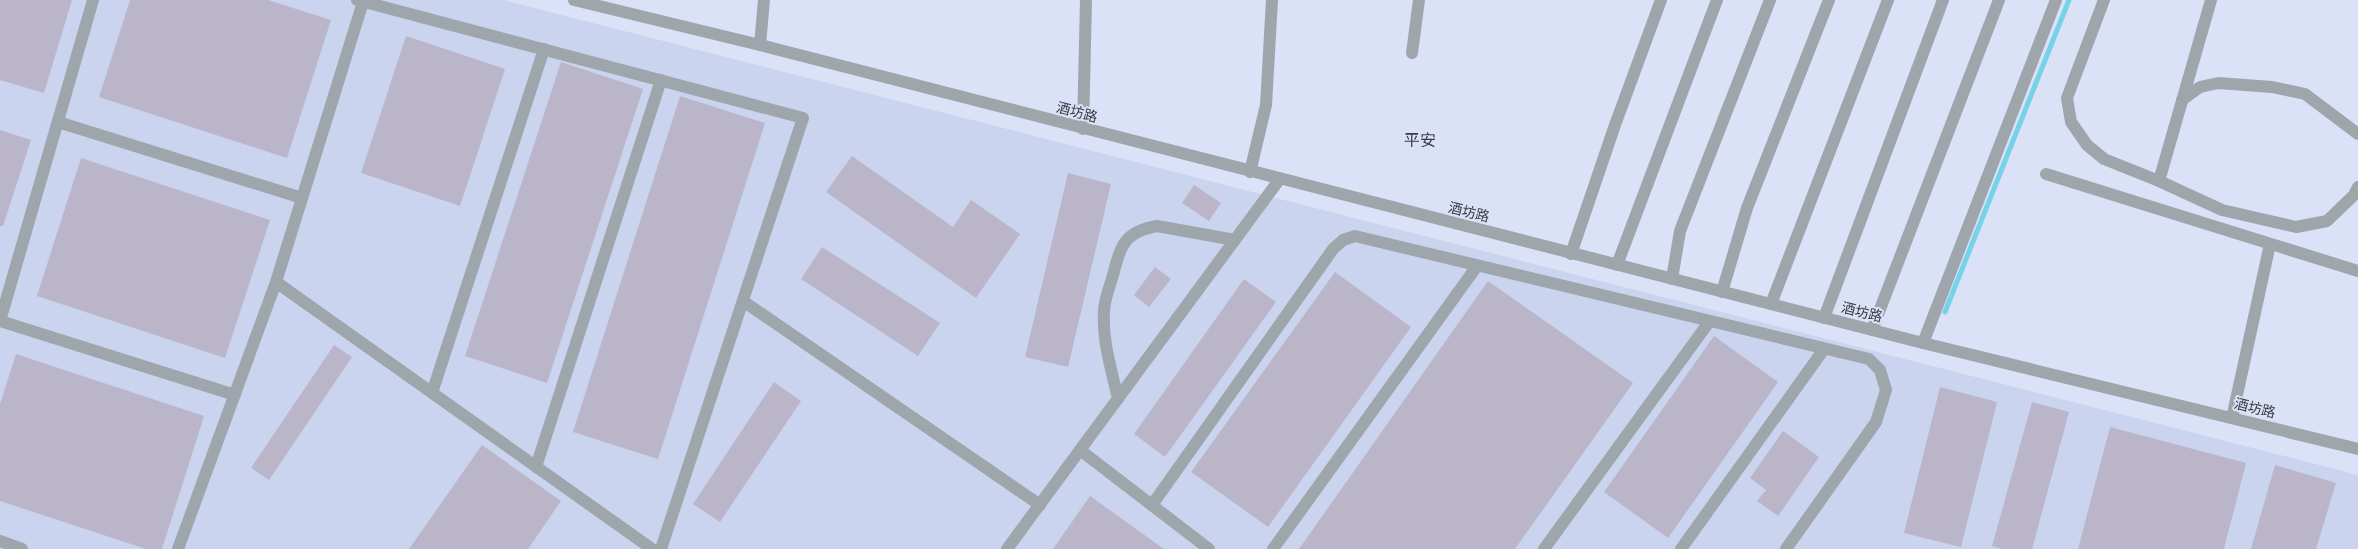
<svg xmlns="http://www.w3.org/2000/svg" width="2358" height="549" font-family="Manrope,'Noto Sans SC',sans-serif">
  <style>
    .built { fill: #cad4ee }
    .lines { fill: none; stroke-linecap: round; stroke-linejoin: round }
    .stream { stroke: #74d3e8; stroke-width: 5 }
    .building { fill: #bbb5c9 }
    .minor { stroke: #9ea6ac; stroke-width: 12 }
    .labels { text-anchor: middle; stroke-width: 4; stroke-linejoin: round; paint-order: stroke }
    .street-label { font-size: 14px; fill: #393c44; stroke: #dbe1f6 }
    .quarter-label { font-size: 16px; fill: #393c44; stroke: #dbe1f6 }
  </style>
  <rect width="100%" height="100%" fill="#dbe1f6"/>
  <!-- built -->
  <polygon class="built" points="0,0 503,0 2358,475 2358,549 0,549"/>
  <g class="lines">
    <!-- stream -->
    <polyline class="stream" points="1945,312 2069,0"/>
  </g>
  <!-- building -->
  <g class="building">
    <polygon points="0,0 72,0 44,93 0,80"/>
    <polygon points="130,0 268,0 331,20 287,158 99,97"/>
    <polygon points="406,36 505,69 460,206 361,173"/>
    <polygon points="561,62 643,89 547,383 465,356"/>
    <polygon points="680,96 765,123 658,459 573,432"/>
    <polygon points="0,130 31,140 3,226 0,226"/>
    <polygon points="852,156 953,227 971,200 1020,234 976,298 826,192"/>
    <polygon points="81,158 270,220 225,358 37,296"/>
    <polygon points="1068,173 1111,184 1068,367 1025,357"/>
    <polygon points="1194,185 1221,203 1209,221 1182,203"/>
    <polygon points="822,247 940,323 918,356 801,279"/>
    <polygon points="1155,267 1171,279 1149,307 1134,295"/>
    <polygon points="1335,272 1411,327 1268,527 1191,472"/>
    <polygon points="1244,279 1276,302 1165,457 1134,434"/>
    <polygon points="1488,281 1633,383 1515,549 1299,549"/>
    <polygon points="1714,336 1778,382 1668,538 1604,492"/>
    <polygon points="334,345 352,357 269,480 251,468"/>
    <polygon points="16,354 204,416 162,549 146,549 0,501 0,404"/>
    <polygon points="774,382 801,401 720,522 693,504"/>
    <polygon points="1940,387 1997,402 1961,547 1904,533"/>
    <polygon points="2032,402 2069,412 2032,549 2002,549 1992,546"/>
    <polygon points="2110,427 2246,463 2224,549 2078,549"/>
    <polygon points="1783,431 1819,457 1778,516 1757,501 1766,490 1750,478"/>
    <polygon points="482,445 561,501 528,549 409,549"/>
    <polygon points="2275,465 2336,483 2316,549 2251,549"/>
    <polygon points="1090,496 1164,549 1053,549"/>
  </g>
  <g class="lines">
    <!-- minor -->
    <g class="minor">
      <polyline points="93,0 0,321 235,395"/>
      <polyline points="357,0 803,118 661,549"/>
      <polyline points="574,0 760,45 1923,343 2358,449"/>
      <polyline points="2104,0 2067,98 2071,122 2087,145 2104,159 2159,181"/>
      <polyline points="2211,0 2159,181 2222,210 2296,227 2327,221 2354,195 2358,187"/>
      <polyline points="760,45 764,0"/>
      <polyline points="1412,53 1419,0"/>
      <polyline points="2182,100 2200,87 2218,83 2272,87 2305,94 2358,134"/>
      <polyline points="58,122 302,198"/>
      <polyline points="1083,129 1086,0"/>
      <polyline points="1250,172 1266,105 1272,0"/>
      <polyline points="2046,174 2358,271"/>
      <polyline points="1571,254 1615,125 1661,0"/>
      <polyline points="1617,265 1717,0"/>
      <polyline points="1672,279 1680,231 1770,0"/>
      <polyline points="276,282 652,549"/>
      <polyline points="1722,292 1747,208 1829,0"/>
      <polyline points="743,301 1040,505"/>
      <polyline points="1771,304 1888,0"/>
      <polyline points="1824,318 1943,0"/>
      <polyline points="1872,330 1999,0"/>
      <polyline points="1923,343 2056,0"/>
      <polyline points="432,393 544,49"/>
      <path d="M1118 399C1112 371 1102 341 1104 312 1104 300 1110 286 1113 275 1121 245 1124 232 1157 226L1235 240"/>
      <polyline points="2232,418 2270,244"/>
      <polyline points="1080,450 1209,549"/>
      <polyline points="536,467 661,80"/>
      <polyline points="1152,505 1333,249 1343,240 1355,236 1869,359 1880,370 1886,390 1876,422 1786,549"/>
      <polyline points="0,541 22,549"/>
      <polyline points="178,549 276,282 363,2"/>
      <polyline points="1007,549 1279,180"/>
      <polyline points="1273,549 1477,266"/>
      <polyline points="1544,549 1709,322"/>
      <polyline points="1681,549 1824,349"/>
    </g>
  </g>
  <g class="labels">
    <!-- street labels -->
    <g class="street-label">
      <text transform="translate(1077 112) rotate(15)" y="5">酒坊路</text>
      <text transform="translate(1469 212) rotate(14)" y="5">酒坊路</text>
      <text transform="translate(1862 312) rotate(14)" y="5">酒坊路</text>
      <text transform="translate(2255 408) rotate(14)" y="5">酒坊路</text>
    </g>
    <!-- quarter labels -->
    <g class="quarter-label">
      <text x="1420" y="146">平安</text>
    </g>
  </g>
</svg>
